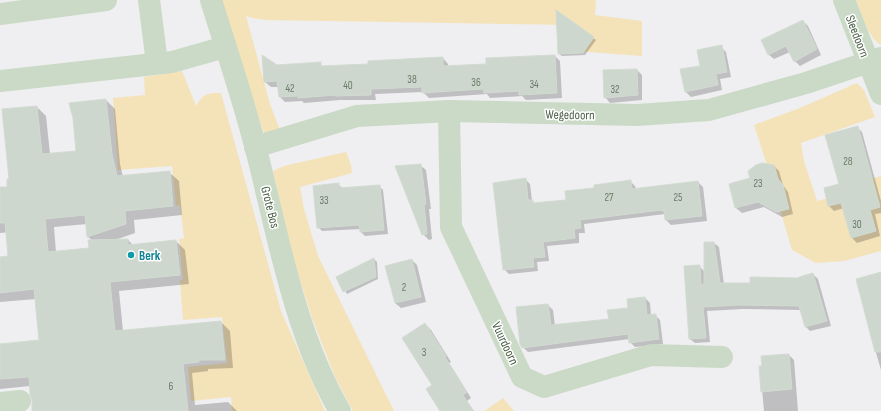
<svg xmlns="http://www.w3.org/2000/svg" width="881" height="411" font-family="'Sofia Sans Condensed',sans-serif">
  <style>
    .green { fill: #f4e3b8 }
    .shadow { fill: #0003; fill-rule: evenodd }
    .building { fill: #ced7ce; stroke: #d2dbd2 }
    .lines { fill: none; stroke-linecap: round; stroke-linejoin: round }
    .minor { stroke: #cadac6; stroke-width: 22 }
    .culture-dot { fill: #0f9aa8; stroke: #fff; stroke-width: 1.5 }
    .labels { text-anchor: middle; stroke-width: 3; stroke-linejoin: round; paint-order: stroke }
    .number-label { font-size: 11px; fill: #6a7c67 }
    .street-label { font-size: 13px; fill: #495e45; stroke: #fff }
    .culture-label { font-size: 13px; font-weight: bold; fill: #0d838f; stroke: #fff; text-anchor: start }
  </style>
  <rect width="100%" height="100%" fill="#efeef1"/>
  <!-- green -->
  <g class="green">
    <polygon points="219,0 596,0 595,15 642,21 642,56 574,51 573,25 265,20 252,18 246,16 270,104 281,133 267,141 234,50"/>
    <path d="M856 0H881V45C867 36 862 15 856 0Z"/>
    <path d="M182 71 196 106C203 94 207 93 221 93L281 311 325 411H232L231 397 191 401 188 367 227 363 222 317 183 320 180 280H183L179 239 184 238 180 205 176 206 172 166 118 170 113 98 145 95 144 77Z"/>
    <polygon points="857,83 864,90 875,117 801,143 804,161 817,201 843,194 828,145 853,137 867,180 881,176 881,251 844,261 816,263 792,250 766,162 754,125 800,108"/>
    <polygon points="346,152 351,165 352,173 300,187 304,209 318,256 394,411 353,411 335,377 312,318 290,249 273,171 284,166"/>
    <polygon points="503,398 514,411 484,411 486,410"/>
  </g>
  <!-- shadow -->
  <g class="shadow">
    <polygon points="803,21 808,26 821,55 800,66 795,61 790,52 774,59 768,54"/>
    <polygon points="593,38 596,40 585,55 562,56 559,54"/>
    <polygon points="721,47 726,52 731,77 720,79 722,90 691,97 686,92 681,70 701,67"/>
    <polygon points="555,56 560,61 562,98 526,100 522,96 490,98 487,94 429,98 423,92 375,94 376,100 340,100 304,103 302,101 285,102 280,97 279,87 271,87 265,82 263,57 277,66 321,68 369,65 443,58 448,64 448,67 488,65"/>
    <polygon points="637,70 642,75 642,100 610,103 605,97"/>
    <path d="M106 100 115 109 120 164 123 177 169 172 179 181 182 215 134 220 135 233 115 240H128L133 245 176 241 185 250 189 284 119 291 123 331 221 322 230 331 233 368 208 369V371L192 373 195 405 228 402 237 411H33V400L30 386 0 389V345L40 341 36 299 0 302V258L9 257 11 232 0 233V188H8L37 107 46 116 50 154 77 152ZM87 224 88 237 92 240 90 249 56 252 54 227Z"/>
    <polygon points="857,127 862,132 881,201 881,213 875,214 880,236 857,243 852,238 844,208 834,211 829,206 840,185"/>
    <polygon points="420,165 426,170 431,209 429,209 432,239 429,240 423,234"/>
    <polygon points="774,166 779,171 783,185 788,192 793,214 782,217 764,207 742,213 736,208 730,184 751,179"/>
    <polygon points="525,179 530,184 532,201 535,204 567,200 595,189 630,181 635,186 636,189 698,182 703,187 707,221 671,225 666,220 665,214 584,224 585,233 579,233 579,243 547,246 549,261 537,262 538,271 509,274 504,269"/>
    <polygon points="338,184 343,189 379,186 383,190 388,234 365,236 361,232 360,229 322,231 318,227"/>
    <polygon points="714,243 719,247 724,284 751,284 800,279 813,274 818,279 831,326 810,331 806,327 801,310 743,309 707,311 710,342 695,343 690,339 699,266 705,272"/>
    <polygon points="374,259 377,262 378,279 347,294 338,278"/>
    <polygon points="412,260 417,265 426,302 401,308 395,303"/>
    <polygon points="645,298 650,303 651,315 655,315 660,320 663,344 635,347 630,342 630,339 528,352 523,347 548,305 553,310 555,326 610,320 630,309"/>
    <polygon points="425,324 431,330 451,362 449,363 471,398 467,401 474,411 441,411 434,386"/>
    <polygon points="881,340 881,370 873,342"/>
    <polygon points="789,355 794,360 798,411 764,411 760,367"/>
  </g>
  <!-- building -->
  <g class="building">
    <polygon points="556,10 594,37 583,53 558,54"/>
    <polygon points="803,20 817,49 794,62 786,46 768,55 761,40"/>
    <polygon points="722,45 727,72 716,74 718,85 685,92 680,69 700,66 697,50"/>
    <polygon points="262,55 277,65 321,62 321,66 368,64 368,61 443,57 443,66 486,64 486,58 555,55 557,93 519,95 519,91 484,93 483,89 422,93 422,87 371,89 371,95 335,96 335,95 298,98 298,96 279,97 277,81 264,82"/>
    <polygon points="637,69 638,95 604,98 603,70"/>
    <polygon points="106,99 112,154 117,176 170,171 173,206 125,211 126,224 87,237 85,215 45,219 48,252 89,248 88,240 128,239 128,245 176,240 180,275 110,282 115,331 221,321 225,360 199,360 199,362 183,364 188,411 32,411 32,400 30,394 29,377 0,379 0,344 39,340 34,289 0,293 0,257 8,256 5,223 0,223 0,187 7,187 7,179 9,179 2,109 37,106 42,154 76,151 73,118 69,103"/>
    <polygon points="858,126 880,207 870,210 876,231 851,238 841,203 828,206 824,188 839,184 825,135"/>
    <polygon points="762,163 774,165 778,179 783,185 789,209 776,212 758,202 735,208 729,184 750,178 748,171 756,165"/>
    <polygon points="421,164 426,204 424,205 427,234 422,235 395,166"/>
    <polygon points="526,178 528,200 533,200 533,203 566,200 565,191 594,188 594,185 631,180 632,189 698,181 702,216 665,220 664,211 662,211 662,210 580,220 581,228 574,229 575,238 543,242 545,257 533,258 534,267 503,270 493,183"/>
    <polygon points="339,183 339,188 380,185 384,230 360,232 359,225 317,228 313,186"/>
    <polygon points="704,242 714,242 720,283 750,283 750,277 799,278 799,277 813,273 827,321 805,327 799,306 738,305 703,307 706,338 689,339 684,266 700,265 701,285 704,284"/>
    <polygon points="374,258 376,277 343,292 336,277"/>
    <polygon points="412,259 421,297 395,303 385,266"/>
    <polygon points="881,272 881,352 875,352 856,279"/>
    <polygon points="645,297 647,315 656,314 659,339 629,343 628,334 522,348 520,344 516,307 548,304 551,325 609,319 607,310 628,308 627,299"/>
    <polygon points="425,323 446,356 445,357 467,392 463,395 473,411 440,411 426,389 432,385 402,338"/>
    <polygon points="789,354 792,389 761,392 759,366 762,366 761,356"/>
  </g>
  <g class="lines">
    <!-- minor -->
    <g class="minor">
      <polyline points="149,0 157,63"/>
      <path d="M211 0C227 52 245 104 258 157 279 241 296 336 340 411"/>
      <polyline points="844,0 881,94"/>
      <polyline points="0,14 106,0"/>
      <polyline points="0,81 172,62 225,47"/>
      <polyline points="449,111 451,227 522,377 544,387 651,355 722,357"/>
      <polyline points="255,147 357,116 449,111 637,115 709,110 806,83 881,58"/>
      <polyline points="0,403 20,401"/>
    </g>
  </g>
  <!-- markers -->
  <circle class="culture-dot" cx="131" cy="255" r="4"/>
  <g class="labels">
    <!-- number labels -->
    <g class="number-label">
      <text x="412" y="83">38</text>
      <text x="476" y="86">36</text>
      <text x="534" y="88">34</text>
      <text x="348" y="89">40</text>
      <text x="290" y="92">42</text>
      <text x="615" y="93">32</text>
      <text x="848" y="165">28</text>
      <text x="758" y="187">23</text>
      <text x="609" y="201">27</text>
      <text x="678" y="201">25</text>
      <text x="324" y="204">33</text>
      <text x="857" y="228">30</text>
      <text x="404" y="291">2</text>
      <text x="424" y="356">3</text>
      <text x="171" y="390">6</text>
    </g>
    <!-- street labels -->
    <g class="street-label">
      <text transform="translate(858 36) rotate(69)" y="5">Sleedoorn</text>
      <text transform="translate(570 114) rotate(1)" y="5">Wegedoorn</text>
      <text transform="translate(271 207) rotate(76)" y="5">Grote Bos</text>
      <text transform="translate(506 343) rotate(65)" y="5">Vuurdoorn</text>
    </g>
    <!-- culture labels -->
    <g class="culture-label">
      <text x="139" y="260">Berk</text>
    </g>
  </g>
</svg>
